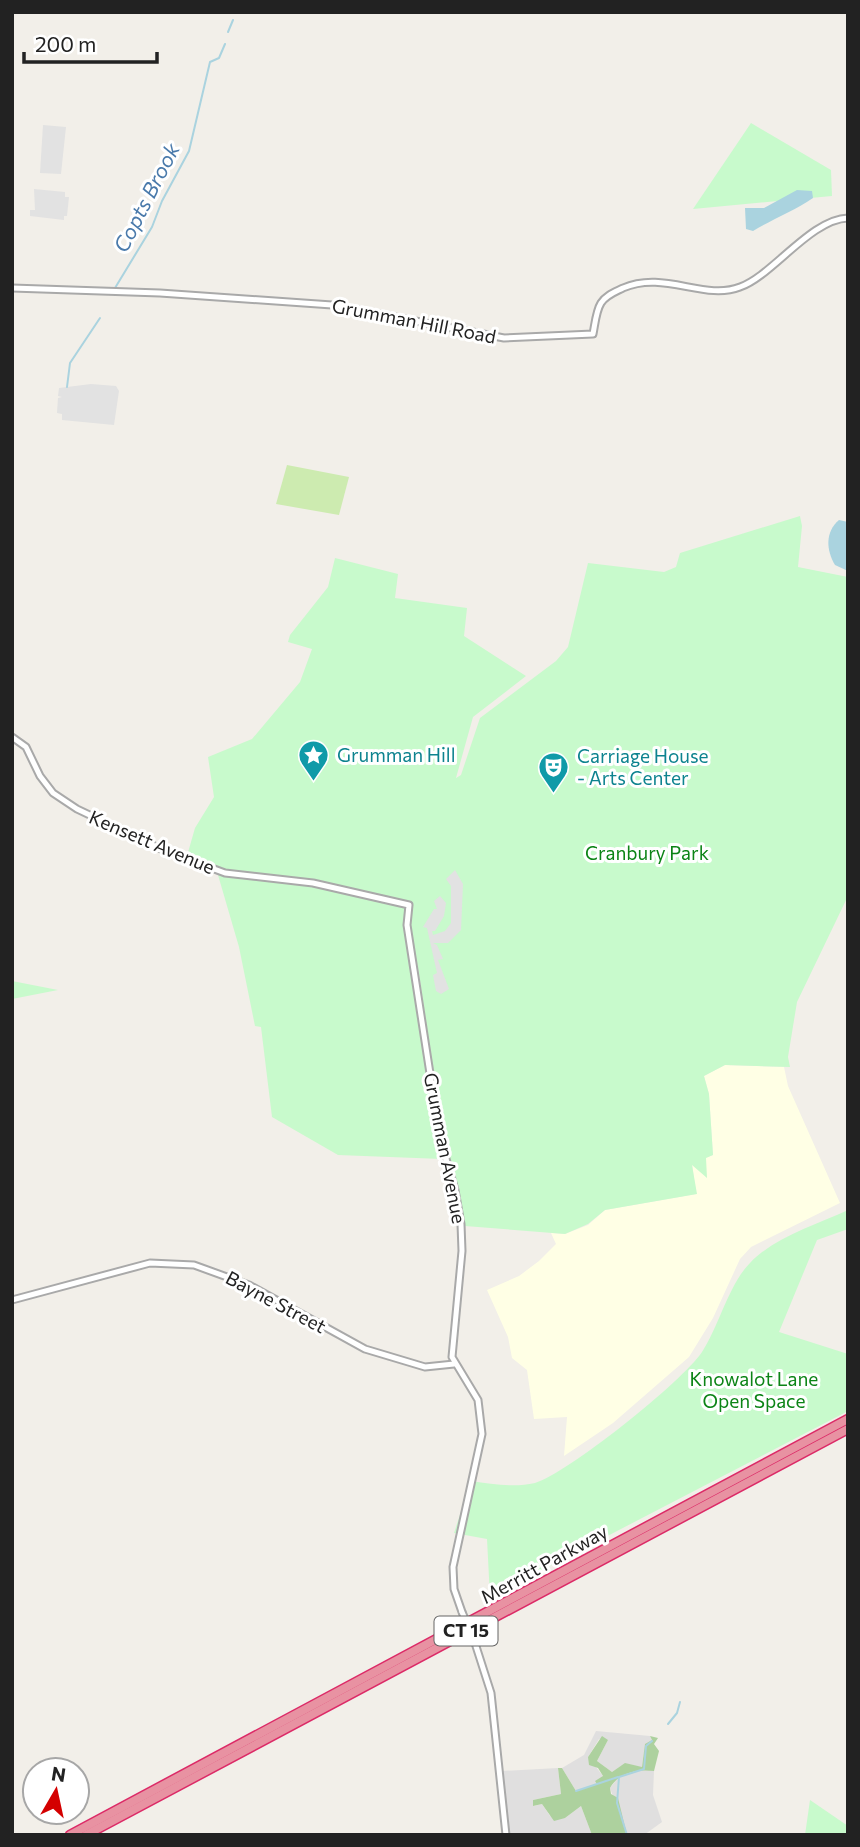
<svg xmlns="http://www.w3.org/2000/svg" width="860" height="1847" font-family="Commissioner,sans-serif">
  <style>
    .residential { fill: #e0dfdf }
    .education { fill: #ffffe5 }
    .grass { fill: #cdebb0 }
    .forest { fill: #add19e }
    .park { fill: #c8facc }
    .parking { fill: #e2e2e2 }
    .water { fill: #aad3df }
    .lines { fill: none; stroke-linecap: round; stroke-linejoin: round }
    .stream { stroke: #aad3df; stroke-width: 2 }
    .tertiary-casing { stroke: #a9a9a9; stroke-width: 9 }
    .motorway-casing { stroke: #dc2a67; stroke-width: 11 }
    .tertiary { stroke: #fff; stroke-width: 5 }
    .motorway { stroke: #e892a2; stroke-width: 8 }
    .tertiary-bridge-casing { stroke: #a9a9a9; stroke-width: 9; stroke-linecap: butt }
    .tertiary-bridge { stroke: #fff; stroke-width: 5 }
    .labels { text-anchor: middle; stroke-width: 6; stroke-linejoin: round; paint-order: stroke }
    .shield { fill: #fff; stroke: #646464; stroke-width: 2 }
    .shield-label { font-size: 18px; font-weight: bold; fill: #222 }
    .street-label { font-size: 19px; fill: #222; stroke: #fff }
    .culture-label { font-size: 19px; fill: #0d838f; stroke: #fff; text-anchor: start }
    .park-label { font-size: 19px; fill: #0c8416; stroke: #fff }
    .water-label { font-size: 21px; font-style: italic; fill: #4a7aab; stroke: #fff }
  </style>
  <rect width="100%" height="100%" fill="#f2efe9"/>
  <!-- residential -->
  <g class="residential">
    <polygon points="596,1731 650,1736 652,1740 645,1745 642,1767 621,1766 612,1772 597,1761 608,1740 599,1739 588,1757 603,1776 598,1784 576,1791 562,1768 584,1755"/>
    <polygon points="558,1768 561,1794 533,1800 534,1806 542,1804 550,1816 565,1818 581,1806 592,1835 508,1835 502,1771"/>
    <polygon points="644,1769 654,1771 653,1795 662,1822 644,1835 627,1835 610,1788 619,1777"/>
  </g>
  <!-- education -->
  <polygon class="education" points="725,1065 784,1067 788,1086 840,1203 751,1247 740,1259 713,1318 689,1357 613,1423 564,1456 567,1417 534,1419 527,1370 512,1358 508,1337 487,1290 519,1276 539,1261 556,1244 551,1233 565,1234 588,1225 605,1210 696,1194 692,1163 713,1155 709,1094 704,1076"/>
  <!-- grass -->
  <polygon class="grass" points="287,465 349,477 339,515 276,504"/>
  <!-- forest -->
  <path class="forest" d="M602 1736 608 1740 597 1761 612 1772 625 1763 642 1767 645 1744 652 1740 650 1736 658 1738 654 1744 659 1751 654 1771C638 1769 619 1772 610 1788L611 1794 618 1798 627 1835H592L581 1806 565 1818 554 1821 542 1804 533 1806V1800L561 1794 558 1768H562L576 1791 597 1784 595 1781 603 1776 598 1768 589 1765 588 1757Z"/>
  <!-- park -->
  <g class="park">
    <polygon points="751,123 831,170 832,196 693,209"/>
    <polygon points="800,516 802,526 798,567 848,577 848,896 797,1002 788,1057 790,1067 725,1065 704,1076 709,1094 713,1155 706,1158 707,1178 692,1165 697,1194 605,1210 588,1224 565,1234 465,1226 443,1143 420,980 417,963 413,962 442,1159 338,1155 272,1117 261,1027 255,1026 239,947 218,875 290,882 315,881 222,870 187,856 195,828 214,797 208,757 252,739 300,682 312,649 288,642 290,635 328,587 335,558 398,574 395,598 467,608 464,636 526,676 473,717 456,778 461,775 480,718 556,661 568,647 588,563 664,572 676,567 680,553"/>
    <polygon points="12,981 58,990 12,999"/>
    <path d="M848 1210V1229L817 1240 779 1332 848 1354V1411L490 1597 487 1539 454 1533 471 1481C493 1484 514 1488 535 1483 568 1473 682 1382 702 1352 719 1326 729 1284 750 1263 774 1237 816 1225 848 1210Z"/>
    <polygon points="810,1800 848,1826 848,1835 805,1835"/>
  </g>
  <!-- parking -->
  <g class="parking">
    <polygon points="43,125 66,127 61,174 40,173"/>
    <polygon points="34,189 65,192 65,197 69,197 67,216 64,216 64,220 30,216 30,210 35,210"/>
    <polygon points="91,384 116,386 119,391 114,425 62,420 62,414 57,413 58,398 62,397 58,396 59,388"/>
    <polygon points="455,870 463,884 461,930 448,943 433,943 437,945 443,959 438,960 449,989 441,994 436,991 433,975 437,973 427,928 423,927 434,909 437,909 434,901 440,896 446,903 444,916 435,931 432,931 433,935 445,931 451,923 451,886 446,879"/>
  </g>
  <!-- water -->
  <g class="water">
    <path d="M797 190 812 191 813 198C794 211 773 219 753 231L746 229 745 208H764Z"/>
    <path d="M839 520 848 522V571L835 565C826 550 825 532 839 520Z"/>
  </g>
  <g class="lines">
    <!-- stream -->
    <g class="stream">
      <polyline points="228,32 233,20"/>
      <polyline points="115,288 152,227 162,201 189,151 210,62 219,58 225,44"/>
      <polyline points="67,387 70,363 100,318"/>
      <polyline points="668,1724 677,1713 680,1702"/>
      <polyline points="576,1791 618,1777"/>
      <polyline points="627,1835 617,1803 619,1777 644,1769 646,1746 652,1741"/>
    </g>
    <defs>
      <g id="tertiary">
        <path d="M12 288 160 293 332 305 504 338 593 334C595 324 596 311 601 303 606 295 615 292 623 288 664 270 704 301 740 287 772 276 811 219 848 218"/>
        <polyline points="12,737 26,747 40,776 53,793 77,809 163,850 225,873 313,883 409,905 407,925 440,1138 455,1190 461,1224 462,1251 452,1357 478,1400 482,1434 453,1567 454,1589 462,1612"/>
        <polyline points="12,1300 150,1263 194,1265 249,1285 365,1349 425,1367 454,1364"/>
        <polyline points="474,1640 491,1693 506,1835"/>
      </g>
      <g id="motorway">
        <polyline points="70,1835 848,1419"/>
        <polyline points="86,1835 848,1429"/>
      </g>
    </defs>
    <!-- tertiary casing -->
    <use href="#tertiary" class="tertiary-casing"/>
    <!-- motorway casing -->
    <use href="#motorway" class="motorway-casing"/>
    <!-- tertiary -->
    <use href="#tertiary" class="tertiary"/>
    <!-- motorway -->
    <use href="#motorway" class="motorway"/>
    <defs>
      <polyline id="tertiary-bridge" points="462,1612 474,1640"/>
    </defs>
    <!-- tertiary-bridge casing -->
    <use href="#tertiary-bridge" class="tertiary-bridge-casing"/>
    <!-- tertiary-bridge -->
    <use href="#tertiary-bridge" class="tertiary-bridge"/>
  </g>
  <!-- icons -->
  <defs>
    <symbol id="sight-pin" viewBox="-11 -11 22 30"><path d="M0 17L-7.5 6A9.5 9.5 0 1 1 7.5 6Z" fill="#0f9aa8" stroke="#fff"/><path d="M0-6L1.8-2.2L6-1.7L2.9 1.2L3.7 5.4L0 3.3L-3.7 5.4L-2.9 1.2L-6-1.7L-1.8-2.2Z" fill="#fff"/></symbol>
    <symbol id="theatre-pin" viewBox="-11 -11 22 30"><path d="M0 17L-7.5 6A9.5 9.5 0 1 1 7.5 6Z" fill="#0f9aa8" stroke="#fff"/><path d="M-5-5.5Q0-4 5-5.5V0Q5 5 0 6Q-5 5-5 0ZM-3.3-2.5H-1v1.5H-3.3ZM1-2.5H3.3v1.5H1ZM-2.8 1Q0 5.5 2.8 1Z" fill="#fff"/></symbol>
  </defs>
  <g fill-rule="evenodd">
    <use href="#sight-pin" x="296" y="738" width="35" height="47"/>
    <use href="#theatre-pin" x="536" y="750" width="35" height="47"/>
  </g>
  <g class="labels">
    <!-- shield labels -->
    <rect class="shield" x="434.5" y="1616.5" width="63" height="29" rx="5"/>
    <g class="shield-label">
      <text x="466" y="1637">CT 15</text>
    </g>
    <!-- street labels -->
    <g class="street-label">
      <text transform="translate(414 321) rotate(11)" y="7">Grumman Hill Road</text>
      <text transform="translate(152 842) rotate(23)" y="7">Kensett Avenue</text>
      <text transform="translate(445 1148) rotate(79)" y="7">Grumman Avenue</text>
      <text transform="translate(276 1302) rotate(28)" y="7">Bayne Street</text>
      <text transform="translate(544 1564) rotate(-29)" y="7">Merritt Parkway</text>
    </g>
    <!-- culture labels -->
    <g class="culture-label">
      <text x="337" y="762">Grumman Hill</text>
      <text x="577" y="763">Carriage House<tspan x="577" dy="22">- Arts Center</tspan></text>
    </g>
    <!-- park labels -->
    <g class="park-label">
      <text x="647" y="860">Cranbury Park</text>
      <text x="754" y="1386">Knowalot Lane<tspan x="754" dy="22">Open Space</tspan></text>
    </g>
    <!-- water labels -->
    <g class="water-label">
      <text transform="translate(147 198) rotate(-63)" y="7">Copts Brook</text>
    </g>
  </g>
  <!-- border -->
  <rect width="860" height="1847" fill="none" stroke="#222222" stroke-width="28"/>
  <!-- north arrow -->
  <g transform="translate(56 1791) rotate(9)"><circle r="33" fill="#ffffff" stroke="#a7a7a7" stroke-width="2"/>
  <path d="M0-5L12 26L0 18L-12 26Z" fill="#d40000"/>
  <text y="-10" font-size="19" font-weight="bold" text-anchor="middle" fill="#222222">N</text>
  </g>
  <!-- scale -->
  <path d="M24 52v10h133v-10" fill="none" stroke="#222222" stroke-width="3.5"/>
  <text x="35" y="52" font-size="21" fill="#222222" stroke="#ffffff" stroke-width="5" paint-order="stroke">200 m</text>
</svg>
